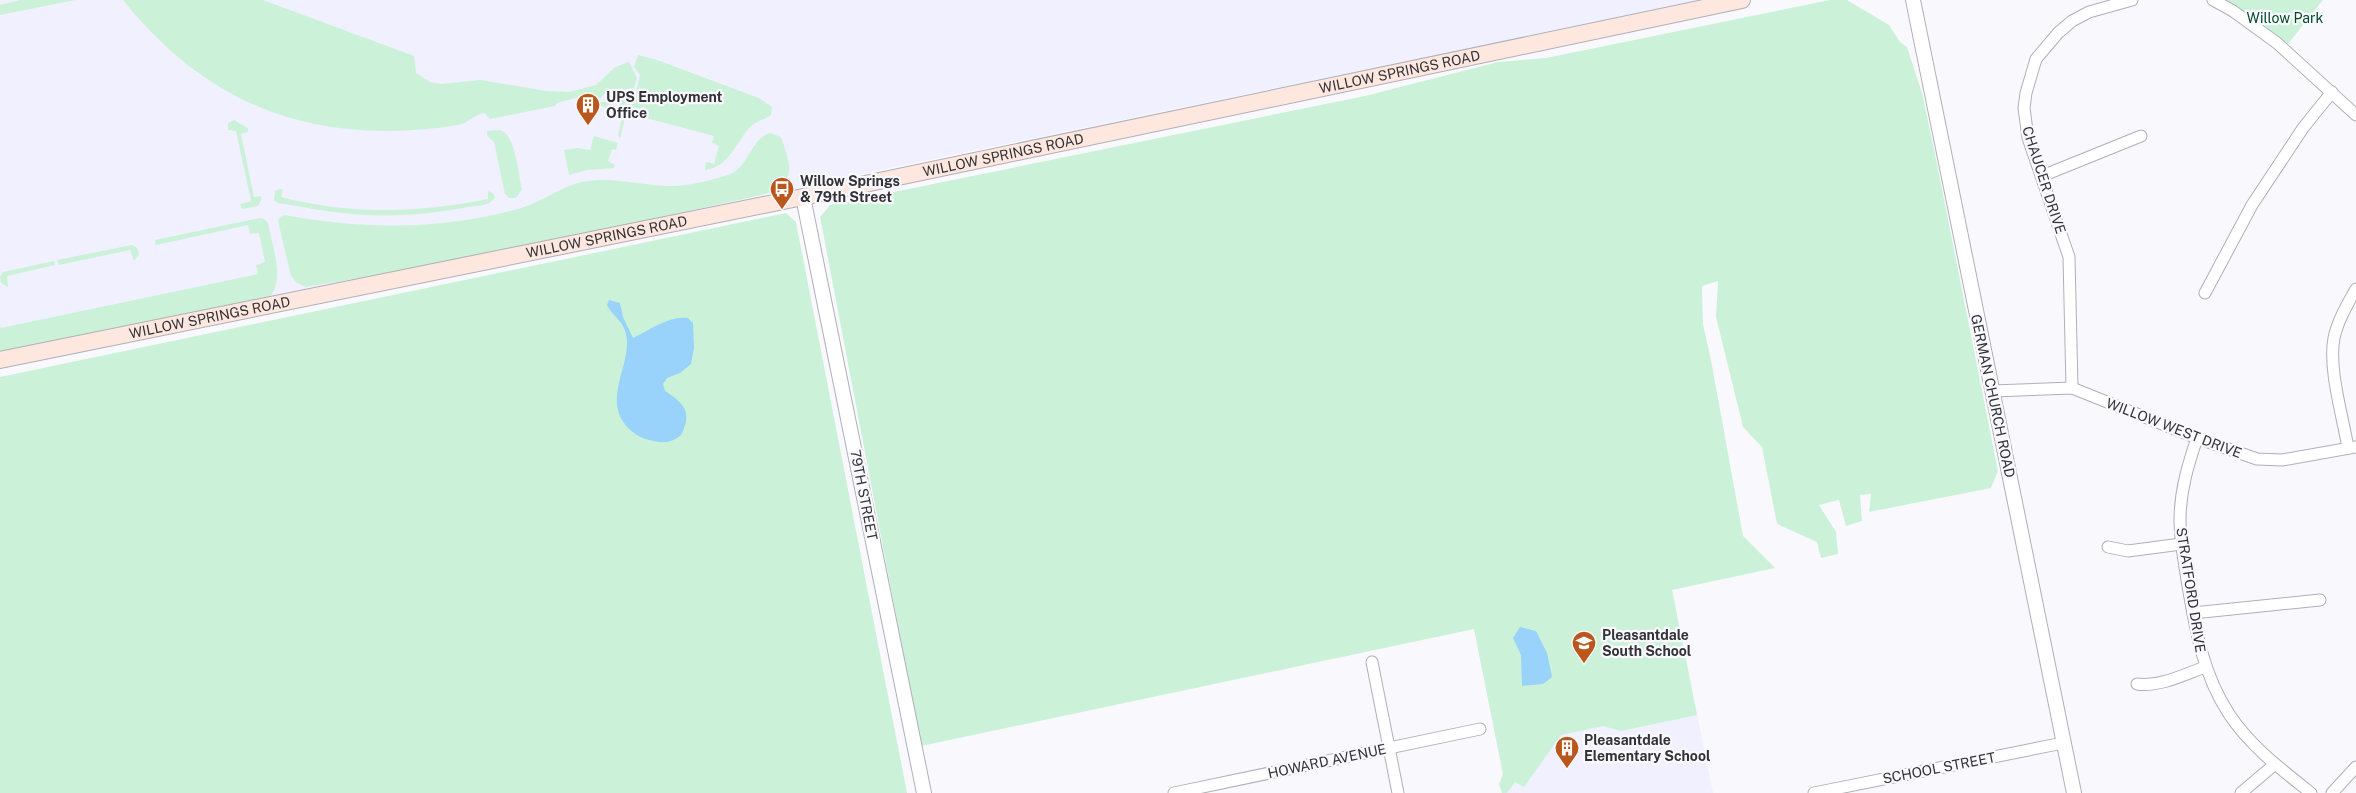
<svg xmlns="http://www.w3.org/2000/svg" width="2356" height="793" font-family="'Public Sans',sans-serif">
  <style>
    .built { fill: #f1f0ff }
    .green { fill: #cbf2d8 }
    .water { fill: #99d2fa }
    .lines { fill: none; stroke-linecap: round; stroke-linejoin: round }
    .minor-casing { stroke: #afafb9; stroke-width: 13 }
    .tertiary-casing { stroke: #afafb9; stroke-width: 16 }
    .secondary-casing { stroke: #afafb9; stroke-width: 18 }
    .minor { stroke: #fff; stroke-width: 11 }
    .tertiary { stroke: #fff; stroke-width: 14 }
    .secondary { stroke: #fee7df; stroke-width: 16 }
    .labels { text-anchor: middle; stroke-width: 4.5; stroke-linejoin: round; paint-order: stroke }
    .park-label { font-size: 14px; fill: #004a27; stroke: #f9f9fd }
    .street-label { font-size: 14px; fill: #333337; stroke: #f9f9fd }
    .poi-label { font-size: 14px; font-weight: bold; fill: #333337; stroke: #f9f9fd; text-anchor: start }
  </style>
  <rect width="100%" height="100%" fill="#f9f9fd"/>
  <!-- built -->
  <g class="built">
    <polygon points="0,0 1699,0 0,353"/>
    <polygon points="1672,590 1713,793 1506,793 1475,629"/>
  </g>
  <!-- green -->
  <g class="green">
    <polygon points="20,0 75,0 0,15 0,5"/>
    <path d="M123 0H263L414 56 416 73 430 82 441 84 481 80 546 91 569 92 596 85 615 67 629 62 637 78 634 88 611 92 609 96 604 94 601 98 592 99 587 95 557 103 555 106 490 119 485 113C474 114 469 123 458 125 320 147 211 110 123 0Z"/>
    <polygon points="1830,0 1847,0 1889,25 1900,42 1907,47 1922,93 1935,154 1998,471 1991,488 1869,512 1871,494 1860,495 1862,521 1846,526 1839,500 1819,505 1836,532 1838,554 1821,558 1817,542 1777,524 1762,447 1743,427 1716,317 1718,281 1702,286 1703,324 1711,360 1743,536 1775,568 1672,590 1697,715 1621,731 1603,726 1561,735 1524,787 1515,782 1507,793 1502,793 1499,784 1503,774 1474,629 921,746 820,217 830,205 1365,96 1498,62 1546,58"/>
    <polygon points="2226,0 2323,0 2288,44 2255,18"/>
    <path d="M638 55 657 60 759 98 772 107 771 115C765 120 756 121 750 127 735 144 729 167 705 170L706 162 714 164 719 146 712 143 714 136 631 114 630 110 621 106 612 96 636 92 640 75 634 67Z"/>
    <polygon points="595,102 609,102 626,114 620,139 618,135 623,113 591,103"/>
    <polygon points="234,120 248,128 248,132 241,134 254,197 261,196 262,199 258,206 242,209 240,204 251,201 236,131 228,130 228,123"/>
    <path d="M499 130C516 133 518 174 522 189L516 198H509L505 194 494 142 487 136V131Z"/>
    <path d="M770 133 781 137C791 166 797 181 766 194L471 259 306 287 297 283 291 276 278 221 280 217 285 215C364 230 443 230 521 208 545 201 563 184 588 181 616 177 643 186 671 186 690 186 712 180 728 175 749 168 750 139 770 133Z"/>
    <polygon points="594,136 618,143 616,150 612,149 608,161 615,165 614,168 587,170 569,175 564,150 577,148 590,150"/>
    <path d="M280 189 283 190 281 197C351 215 418 213 488 199V191L493 193 495 197C491 206 476 206 468 207 426 215 384 218 342 213 321 211 300 206 278 203L274 200 275 191Z"/>
    <polygon points="786,213 796,222 907,793 0,793 0,377"/>
    <path d="M260 218 264 219 268 223C272 245 285 279 270 297L0 356V326L1 328 258 274 256 265 265 262 259 233 250 234 248 225 156 245 157 256 155 240Z"/>
    <polygon points="132,245 137,248 139,254 134,261 130,250 59,265 57,260"/>
    <polygon points="54,261 55,265 7,276 8,287 1,283 0,277 3,272"/>
  </g>
  <!-- water -->
  <g class="water">
    <path d="M609 300 620 303 623 317 633 338C650 330 668 316 688 318L693 323 694 348 691 364 680 373 667 378 663 384 665 391C684 403 693 412 681 435 671 444 661 443 649 440 638 437 631 432 624 423 606 398 628 368 627 341 626 321 614 319 607 305Z"/>
    <polygon points="1520,627 1536,631 1547,653 1552,677 1543,684 1522,686 1521,655 1513,638"/>
  </g>
  <g class="lines">
    <defs>
      <g id="minor">
        <polyline points="2213,0 2233,11 2277,43 2356,115"/>
        <polyline points="2042,176 2141,136"/>
        <polyline points="2205,293 2252,205 2303,128 2332,92"/>
        <polyline points="2072,388 2069,257 2028,138 2024,108 2026,93 2036,59 2058,33 2072,21 2089,12 2132,0"/>
        <polyline points="1992,391 2072,388 2197,438 2257,459 2282,460 2356,447"/>
        <path d="M2197 438C2188 465 2180 491 2180 520 2180 540 2184 560 2187 580 2195 627 2202 673 2229 714 2250 746 2282 770 2311 793"/>
        <path d="M2348 448C2343 417 2328 369 2334 338 2338 320 2347 305 2356 289"/>
        <polyline points="2108,547 2128,551 2181,544"/>
        <polyline points="2193,613 2320,600"/>
        <polyline points="1372,662 1398,793"/>
        <path d="M2137 684C2160 687 2183 675 2205 667"/>
        <polyline points="1174,793 1480,729"/>
        <polyline points="1814,793 2063,743"/>
        <polyline points="2241,793 2275,764"/>
        <polyline points="2332,793 2356,767"/>
      </g>
      <g id="tertiary">
        <polyline points="1913,0 2074,793"/>
        <polyline points="803,197 924,793"/>
      </g>
      <g id="secondary">
        <path id="s1" d="M0 360 803 197 1742 0"/>
      </g>
    </defs>
    <!-- minor casing -->
    <use href="#minor" class="minor-casing"/>
    <!-- tertiary casing -->
    <use href="#tertiary" class="tertiary-casing"/>
    <!-- secondary casing -->
    <use href="#secondary" class="secondary-casing"/>
    <!-- minor -->
    <use href="#minor" class="minor"/>
    <!-- tertiary -->
    <use href="#tertiary" class="tertiary"/>
    <!-- secondary -->
    <use href="#secondary" class="secondary"/>
  </g>
  <!-- icons -->
  <defs>
    <symbol id="building-pin" viewBox="-11 -11 22 30"><path d="M0 17L-7.5 6A9.5 9.5 0 1 1 7.5 6Z" fill="#ba571c" stroke="#f9f9fd"/><path d="M-4-6H4V6H1V3H-1V6H-4ZM-2.5-4.3h1.7v1.8h-1.7ZM.8-4.3h1.7v1.8H.8ZM-2.5-1h1.7V.8h-1.7ZM.8-1h1.7V.8H.8Z" fill="#fff"/></symbol>
    <symbol id="bus-pin" viewBox="-11 -11 22 30"><path d="M0 17L-7.5 6A9.5 9.5 0 1 1 7.5 6Z" fill="#ba571c" stroke="#f9f9fd"/><path d="M-5-6H5V4H4V6H2V4H-2V6H-4V4H-5ZM-3.5-4V0h7V-4ZM-3.5 1.2v1.5H-2V1.2ZM2 1.2v1.5H3.5V1.2Z" fill="#fff"/></symbol>
    <symbol id="school-pin" viewBox="-11 -11 22 30"><path d="M0 17L-7.5 6A9.5 9.5 0 1 1 7.5 6Z" fill="#ba571c" stroke="#f9f9fd"/><path d="M0-5L7-2L0 1L-7-2ZM-4 1L0 2.5L4 1V4Q0 6-4 4Z" fill="#fff"/></symbol>
  </defs>
  <g fill-rule="evenodd">
    <use href="#building-pin" x="574" y="91" width="28" height="38"/>
    <use href="#bus-pin" x="768" y="175" width="28" height="38"/>
    <use href="#school-pin" x="1570" y="629" width="28" height="38"/>
    <use href="#building-pin" x="1553" y="734" width="28" height="38"/>
  </g>
  <g class="labels">
    <!-- park labels -->
    <g class="park-label">
      <text x="2285" y="23">Willow Park</text>
    </g>
    <!-- street labels -->
    <g class="street-label">
      <text dy="5" stroke="none"><textPath href="#s1" startOffset="1429">WILLOW SPRINGS ROAD</textPath></text>
      <text dy="5" stroke="none"><textPath href="#s1" startOffset="1024">WILLOW SPRINGS ROAD</textPath></text>
      <text transform="translate(2044 180) rotate(72)" y="5">CHAUCER DRIVE</text>
      <text dy="5" stroke="none"><textPath href="#s1" startOffset="619">WILLOW SPRINGS ROAD</textPath></text>
      <text dy="5" stroke="none"><textPath href="#s1" startOffset="214">WILLOW SPRINGS ROAD</textPath></text>
      <text transform="translate(1993 396) rotate(78)" y="5">GERMAN CHURCH ROAD</text>
      <text transform="translate(2174 428) rotate(21)" y="5">WILLOW WEST DRIVE</text>
      <text transform="translate(864 495) rotate(79)" y="5">79TH STREET</text>
      <text transform="translate(2191 590) rotate(81)" y="5">STRATFORD DRIVE</text>
      <text transform="translate(1327 761) rotate(-12)" y="5">HOWARD AVENUE</text>
      <text transform="translate(1939 768) rotate(-11)" y="5">SCHOOL STREET</text>
    </g>
    <!-- poi labels -->
    <g class="poi-label">
      <text x="606" y="102">UPS Employment<tspan x="606" dy="16">Office</tspan></text>
      <text x="800" y="186">Willow Springs<tspan x="800" dy="16">&amp; 79th Street</tspan></text>
      <text x="1602" y="640">Pleasantdale<tspan x="1602" dy="16">South School</tspan></text>
      <text x="1584" y="745">Pleasantdale<tspan x="1584" dy="16">Elementary School</tspan></text>
    </g>
  </g>
</svg>
